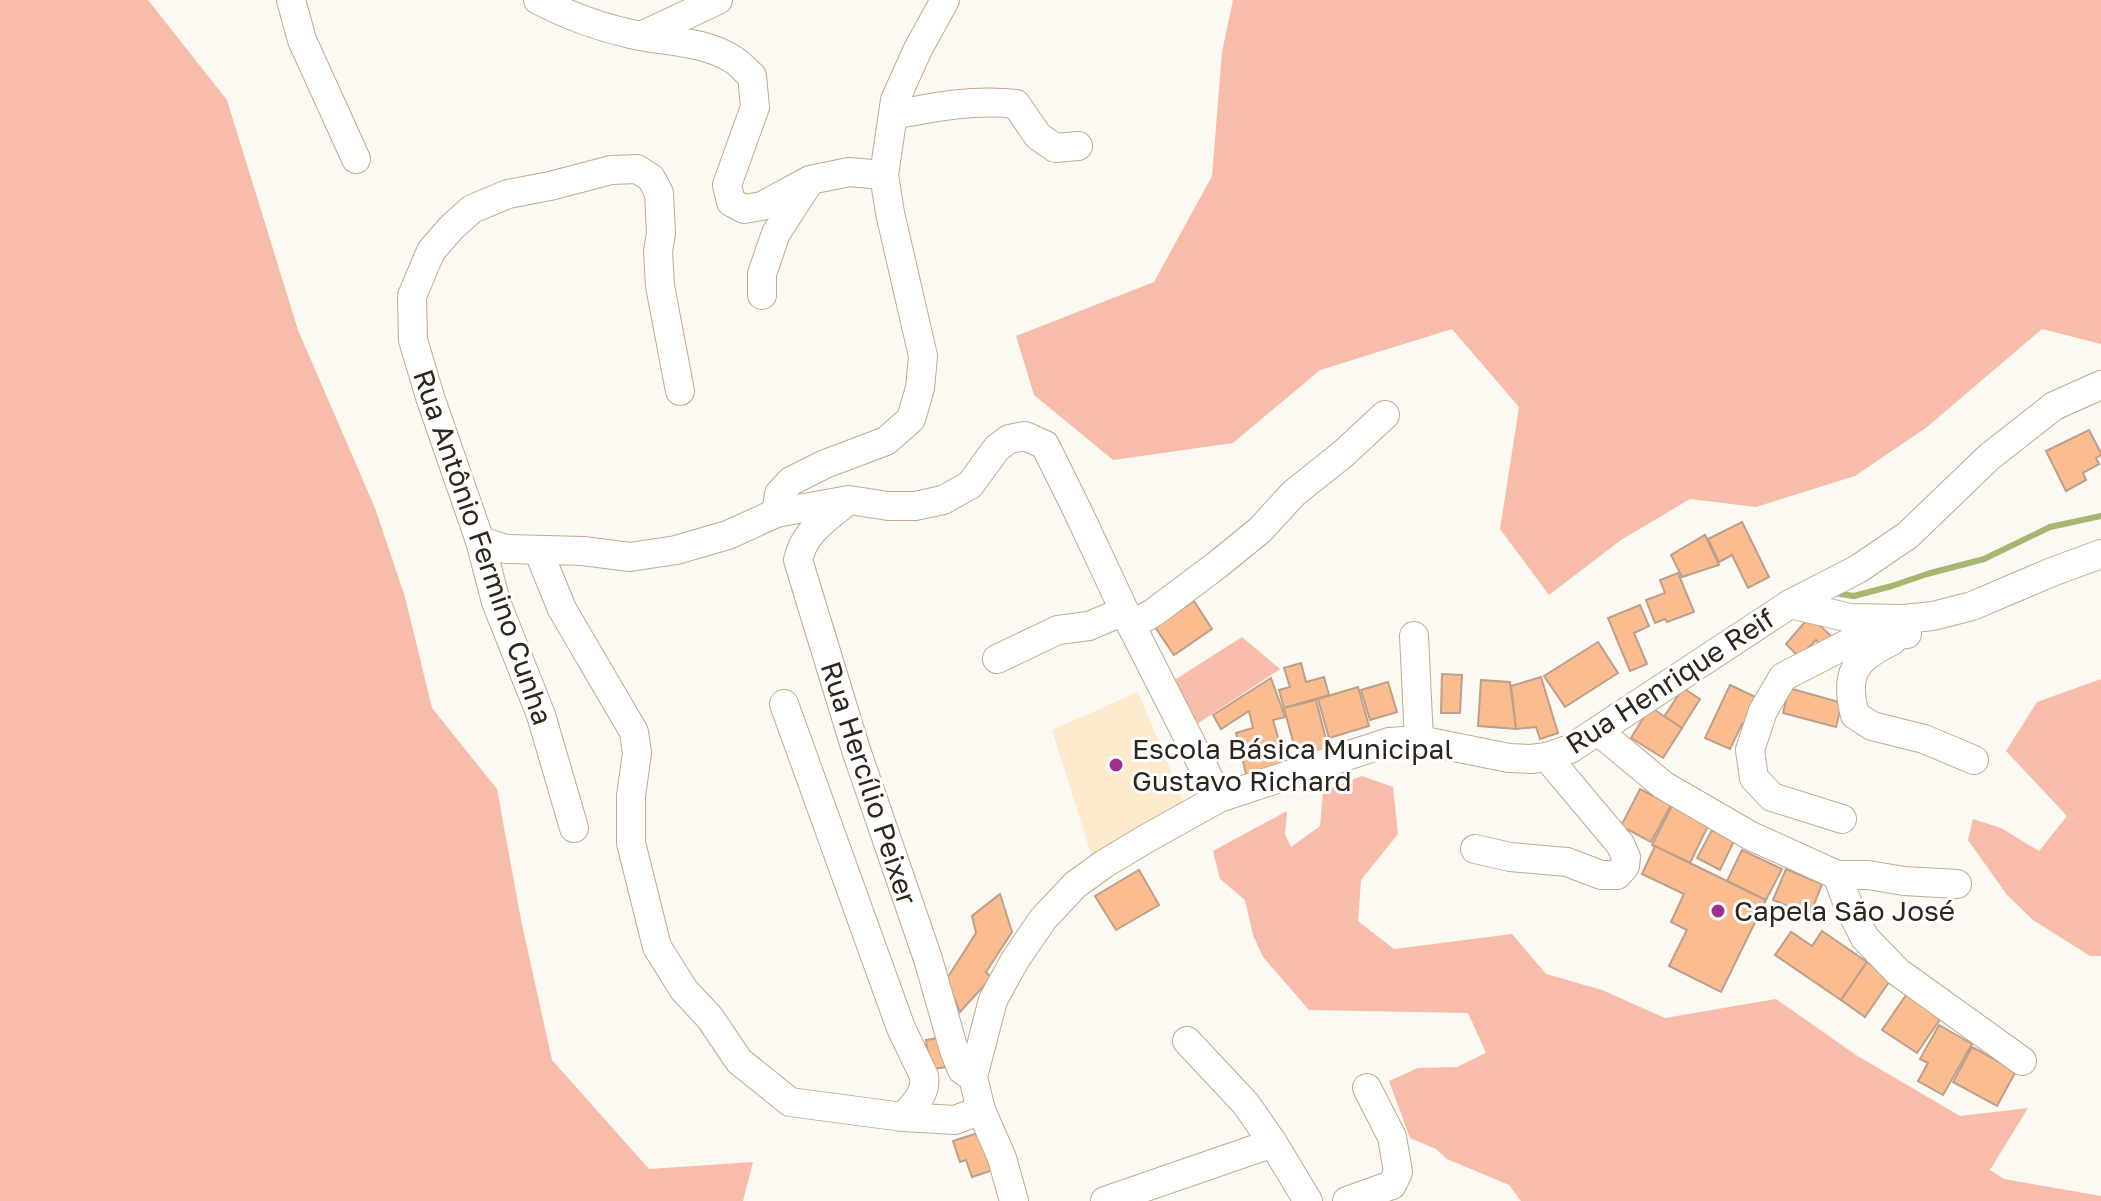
<svg xmlns="http://www.w3.org/2000/svg" width="2101" height="1201" font-family="'Golos Text',sans-serif">
  <style>
    .built { fill: #feeacc }
    .green { fill: #f8bcab }
    .lines { fill: none; stroke-linecap: round; stroke-linejoin: round }
    .stream { stroke: #a8b672; stroke-width: 6 }
    .building { fill: #fbbd90; stroke: #bda08b; stroke-width: 2 }
    .minor-casing { stroke: #bfac8f; stroke-width: 30 }
    .minor { stroke: #fff; stroke-width: 28 }
    .poi-dot { fill: #a02f8c; stroke: #fff; stroke-width: 3 }
    .labels { text-anchor: middle; stroke-width: 6; stroke-linejoin: round; paint-order: stroke }
    .street-label { font-size: 28px; fill: #2e261b; stroke: #fff }
    .poi-label { font-size: 28px; fill: #2e261b; stroke: #fff; text-anchor: start }
  </style>
  <rect width="100%" height="100%" fill="#fcf8f2"/>
  <!-- built -->
  <polygon class="built" points="1138,692 1183,800 1173,812 1092,857 1052,730"/>
  <!-- green -->
  <g class="green">
    <polygon points="0,0 148,0 227,100 298,330 375,508 405,597 432,708 497,789 521,920 552,1060 649,1169 753,1162 743,1201 0,1201"/>
    <polygon points="1233,0 2101,0 2101,344 2042,329 1927,427 1855,476 1756,507 1690,499 1621,540 1549,595 1500,529 1519,407 1452,329 1320,370 1233,443 1113,460 1034,395 1016,336 1154,282 1212,176 1222,52"/>
    <polygon points="1242,637 1280,669 1188,730 1165,686"/>
    <polygon points="2101,679 2101,956 2090,956 2033,920 2007,895 1968,840 1973,819 2001,828 2039,851 2067,816 2006,751 2037,702"/>
    <polygon points="1362,776 1393,787 1398,834 1361,880 1358,921 1394,949 1512,934 1546,974 1602,990 1665,1018 1776,999 1856,1055 1960,1116 2028,1108 1990,1170 2004,1179 2101,1196 2101,1201 1521,1201 1509,1185 1447,1159 1436,1149 1410,1138 1389,1081 1418,1068 1457,1067 1486,1053 1468,1013 1309,1010 1263,957 1253,935 1245,900 1220,879 1213,851 1287,811 1285,834 1291,847 1320,826 1323,791"/>
  </g>
  <g class="lines">
    <!-- stream -->
    <polyline class="stream" points="1840,594 1854,596 1892,586 1927,574 1984,559 2050,527 2101,516"/>
  </g>
  <!-- building -->
  <g class="building">
    <polygon points="2089,430 2101,453 2101,455 2096,458 2099,464 2083,473 2086,480 2066,491 2046,451"/>
    <polygon points="1742,522 1769,577 1748,588 1732,555 1719,562 1708,539"/>
    <polygon points="1705,535 1719,565 1682,577 1671,555"/>
    <polygon points="1678,573 1694,612 1667,622 1665,619 1655,623 1646,600 1665,593 1660,580"/>
    <polygon points="1194,601 1212,629 1174,655 1155,627"/>
    <polygon points="1640,605 1649,626 1634,633 1647,664 1630,671 1608,618"/>
    <polygon points="1810,616 1833,638 1823,648 1816,640 1799,657 1786,644"/>
    <polygon points="1598,642 1618,673 1565,707 1544,676"/>
    <polygon points="1301,663 1306,682 1324,677 1329,695 1284,708 1279,690 1290,687 1284,668"/>
    <polygon points="1442,674 1462,675 1460,713 1441,713"/>
    <polygon points="1541,677 1558,733 1540,739 1536,727 1516,729 1511,686"/>
    <polygon points="1271,678 1285,717 1273,720 1287,769 1248,782 1236,733 1253,728 1249,711 1221,729 1213,715"/>
    <polygon points="1481,680 1510,682 1516,729 1478,726"/>
    <polygon points="1388,682 1397,712 1370,720 1361,690"/>
    <polygon points="1730,685 1762,700 1749,727 1742,724 1730,749 1705,738"/>
    <polygon points="1358,687 1369,726 1329,738 1318,699"/>
    <polygon points="1683,688 1700,699 1682,728 1664,717"/>
    <polygon points="1789,688 1842,703 1836,727 1783,713"/>
    <polygon points="1316,700 1329,751 1298,760 1284,708"/>
    <polygon points="1650,707 1682,728 1663,758 1631,738"/>
    <polygon points="1640,789 1671,805 1651,842 1621,826"/>
    <polygon points="1672,806 1709,824 1690,863 1652,845"/>
    <polygon points="1712,830 1734,841 1720,870 1697,858"/>
    <polygon points="1655,846 1766,900 1721,992 1669,966 1687,930 1671,922 1684,894 1642,874"/>
    <polygon points="1742,850 1782,869 1766,900 1727,881"/>
    <polygon points="1786,869 1822,884 1810,915 1773,900"/>
    <polygon points="1139,870 1159,905 1116,930 1095,896"/>
    <polygon points="1000,894 1012,932 986,972 991,978 960,1012 946,980 976,933 972,916"/>
    <polygon points="1822,931 1867,962 1841,1000 1775,955 1791,932 1812,946"/>
    <polygon points="1867,962 1891,979 1865,1017 1841,1000"/>
    <polygon points="1906,995 1941,1018 1917,1053 1882,1030"/>
    <polygon points="1939,1025 1972,1044 1943,1095 1918,1081 1928,1063 1920,1059"/>
    <polygon points="943,1037 948,1067 930,1069 926,1040"/>
    <polygon points="1972,1047 2016,1071 1997,1106 1953,1082"/>
    <polygon points="981,1132 993,1170 972,1177 966,1160 960,1162 953,1141"/>
  </g>
  <g class="lines">
    <defs>
      <g id="minor">
        <polyline points="291,0 302,40 356,159"/>
        <path d="M538 0C567 15 599 27 631 34 665 42 703 40 734 60 740 64 746 71 752 76L755 107 727 185 731 202 744 209 762 206 810 180 849 172 884 175"/>
        <polyline points="641,36 718,0"/>
        <path d="M893 115C934 107 974 99 1016 104L1038 136 1055 148 1078 146"/>
        <polyline points="762,295 762,274 776,233 808,184"/>
        <path d="M846 502C825 520 804 532 798 560L856 750 928 959 954 1050 962 1070 973 1077"/>
        <polyline points="776,513 779,494 791,481 825,464 886,441 911,419 920,388 923,356 890,213 884,175 895,100 918,49 945,0"/>
        <polyline points="480,541 506,549 583,551 630,557 676,550 728,535 776,513 849,500 888,506 915,506 943,500 970,485 997,448 1009,439 1025,436 1045,445 1080,516 1131,625 1219,798"/>
        <polyline points="538,550 562,609 634,732 637,753 631,796 631,843 657,947 684,990 710,1018 739,1061 790,1102 903,1117 955,1120 981,1110"/>
        <polyline points="1790,604 1850,618 1904,619 1933,616 1972,606 2052,572 2101,554"/>
        <polyline points="1131,625 1153,613 1217,565 1260,530 1294,493 1343,454 1385,415"/>
        <polyline points="1414,636 1419,740"/>
        <path d="M1892 641C1854 659 1844 674 1855 715L1872 726 1924 739 1974 760"/>
        <polyline points="997,659 1058,630 1089,626 1124,611"/>
        <path d="M784 704 901 1028 924 1076C927 1093 914 1105 903 1117"/>
        <polyline points="1598,731 1663,785 1751,836 1837,875 1849,907 1865,938 1898,972 2022,1061"/>
        <polyline points="1842,819 1772,797 1754,778 1750,750 1763,711 1783,677 1847,644 1883,636 1907,634"/>
        <polyline points="574,828 541,715 496,602 480,541 430,397 413,340 412,296 431,251 452,227 472,209 508,194 550,186 611,170 637,169 651,178 659,193 661,233 658,251 660,286 680,391"/>
        <polyline points="1475,849 1510,857 1567,862 1601,875 1617,875 1625,866 1626,857 1620,844 1547,757"/>
        <polyline points="1837,875 1868,875 1904,881 1957,884"/>
        <polyline points="1187,1041 1246,1104 1273,1143 1308,1201"/>
        <polyline points="1014,1201 1002,1158 981,1110 973,1077 993,1000 1015,960 1043,919 1075,885 1104,864 1144,840 1219,798 1389,742 1419,740 1509,758 1531,759 1547,757 1570,749 1790,604 1858,569 1908,535 1989,457 2054,406 2101,385"/>
        <polyline points="1105,1201 1273,1143"/>
        <polyline points="1347,1201 1392,1185 1398,1172 1392,1137 1367,1088"/>
      </g>
    </defs>
    <!-- minor casing -->
    <use href="#minor" class="minor-casing"/>
    <!-- minor -->
    <use href="#minor" class="minor"/>
  </g>
  <!-- markers -->
  <g class="poi-dot">
    <circle cx="1116" cy="765" r="8"/>
    <circle cx="1718" cy="911" r="8"/>
  </g>
  <g class="labels">
    <!-- street labels -->
    <g class="street-label">
      <text transform="translate(483 547) rotate(71)" y="10">Rua Antônio Fermino Cunha</text>
      <text transform="translate(1670 681) rotate(-33)" y="10">Rua Henrique Reif</text>
      <text transform="translate(869 783) rotate(72)" y="10">Rua Hercílio Peixer</text>
    </g>
    <!-- poi labels -->
    <g class="poi-label">
      <text x="1132" y="759">Escola Básica Municipal<tspan x="1132" dy="32">Gustavo Richard</tspan></text>
      <text x="1734" y="921">Capela São José</text>
    </g>
  </g>
</svg>
